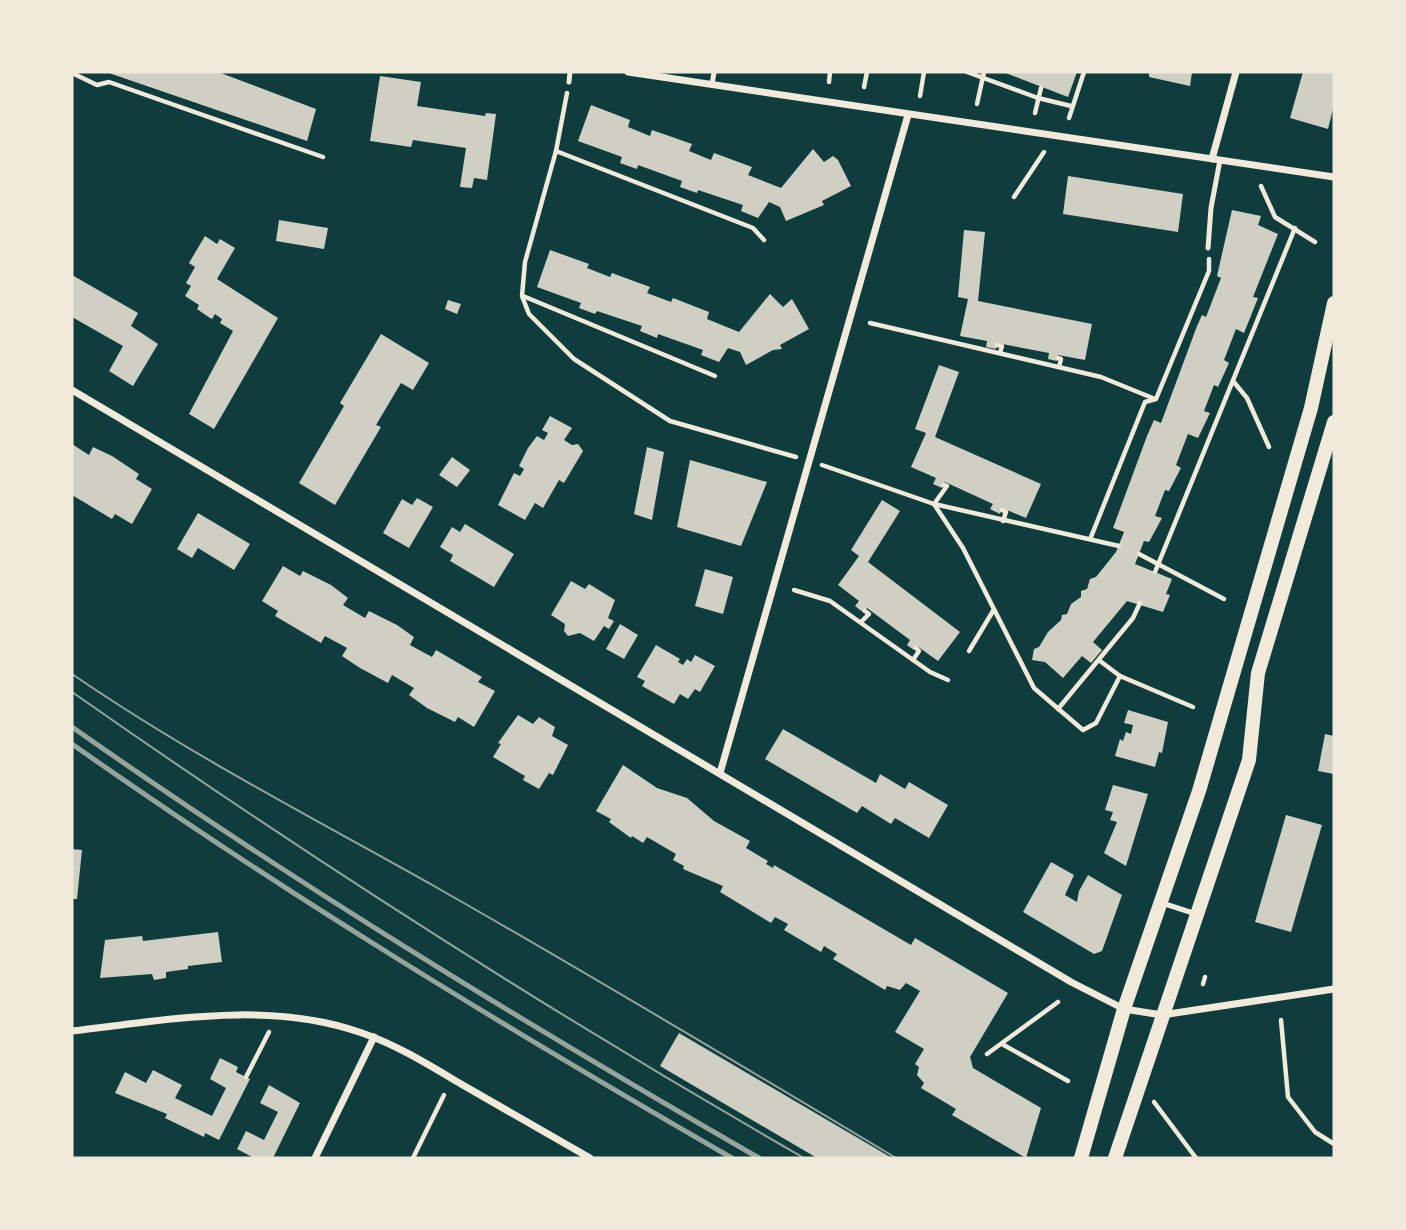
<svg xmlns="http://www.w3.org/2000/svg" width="1406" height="1230" font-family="'DejaVu Sans',sans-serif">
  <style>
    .building { fill: #cfcfc3 }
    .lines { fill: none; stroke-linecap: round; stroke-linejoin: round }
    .path { stroke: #f1e9da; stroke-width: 4.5 }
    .service { stroke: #f1e9da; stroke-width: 5 }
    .minor { stroke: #f1e9da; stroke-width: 7 }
    .secondary { stroke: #f1e9da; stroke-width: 14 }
    .tram { stroke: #97a49c; stroke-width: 2 }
    .rail { stroke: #97a49c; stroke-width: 5 }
  </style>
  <rect width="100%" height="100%" fill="#0f3d3e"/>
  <!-- building -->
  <g class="building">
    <polygon points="106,72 218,72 316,109 307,141"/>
    <polygon points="1003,72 1077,72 1068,97"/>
    <polygon points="1149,72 1192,72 1190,86 1149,77"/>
    <polygon points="1303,72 1334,72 1334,105 1328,129 1290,118"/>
    <polygon points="380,76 421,82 417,106 485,116 486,113 496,114 487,180 474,178 472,188 460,187 466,148 413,140 411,147 370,141"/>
    <polygon points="591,105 630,120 628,127 650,136 652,130 692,144 689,151 711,160 714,153 752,167 748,175 781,188 813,149 824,162 833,156 838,160 851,186 822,201 824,205 786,221 780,207 769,202 758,218 741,211 743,205 698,190 697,193 680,187 682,181 638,165 637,169 620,163 622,157 578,141"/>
    <polygon points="1068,176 1183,194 1178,232 1063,214"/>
    <polygon points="1232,210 1261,216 1258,225 1278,234 1253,297 1258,298 1244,333 1236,329 1224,360 1229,363 1218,387 1214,385 1204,411 1210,413 1198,438 1188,434 1176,465 1181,468 1169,491 1165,490 1155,516 1162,518 1149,542 1144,541 1135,564 1172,579 1166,594 1170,595 1163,612 1127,601 1093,642 1102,650 1091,663 1082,656 1063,678 1045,662 1032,660 1034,649 1039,647 1048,632 1061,620 1062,615 1067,614 1071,604 1081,597 1081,591 1087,589 1090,579 1096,577 1116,552 1124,532 1113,528 1147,436 1154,420 1161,423 1197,326 1202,315 1206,317 1221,278 1217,276"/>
    <polygon points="279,220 328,228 324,249 276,241"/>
    <polygon points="964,230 985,232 978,301 1092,324 1085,360 1058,355 1057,361 1048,359 1049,353 997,343 996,349 986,347 987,341 960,336 968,299 958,297"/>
    <polygon points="205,236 217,244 220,239 235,248 217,279 278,318 214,429 189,414 233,331 220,323 222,319 215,314 212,319 210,318 197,309 199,305 185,296 191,286 186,283 195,267 189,263"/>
    <polygon points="550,250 589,264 587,268 610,277 612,273 650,287 647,293 671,302 673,298 709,312 707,319 739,332 770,294 783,307 792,299 809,329 780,345 782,349 773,350 746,365 740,352 728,348 719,362 701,355 703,350 658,334 657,338 640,331 642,326 597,311 595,314 579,308 581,303 537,287"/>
    <polygon points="72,275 138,313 131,326 158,344 133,386 109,371 123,346 72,317"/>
    <polygon points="448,300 461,304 457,314 445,309"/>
    <polygon points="381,334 429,363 413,390 401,383 376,425 381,427 335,505 299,483 344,406 340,403"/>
    <polygon points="939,365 959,372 935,437 1041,484 1026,518 1002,508 1000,514 990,509 993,504 945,482 942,488 933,484 936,478 911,467 926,433 915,429"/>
    <polygon points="550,416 572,428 564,440 572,445 578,444 583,451 564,483 559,480 543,508 535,503 525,520 498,505 514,473 520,476 524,469 519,466 528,448 537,436 544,440 548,433 542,430"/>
    <polygon points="72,444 89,455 93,447 112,456 139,474 136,479 152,489 132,524 115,514 112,519 72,495"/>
    <polygon points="647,447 664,452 652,520 634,514"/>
    <polygon points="452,457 470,470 457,487 439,475"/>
    <polygon points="690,460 767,482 741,546 677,527"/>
    <polygon points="417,498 433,507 409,548 383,533 402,499 412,505"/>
    <polygon points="882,500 900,511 868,562 960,632 938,661 917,646 914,650 907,645 910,640 867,608 864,613 855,606 859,601 838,585 859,556 851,550"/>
    <polygon points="198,513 250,544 234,570 198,548 192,558 177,549"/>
    <polygon points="465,524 514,554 494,587 450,561 453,555 440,547 452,527 460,532"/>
    <polygon points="283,566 300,576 303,571 331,585 348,598 343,605 365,618 369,611 397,625 414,637 410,645 432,657 436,650 482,677 478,682 495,691 474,727 458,717 455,722 427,708 409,695 414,688 392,675 388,683 360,668 342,656 347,648 325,636 321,643 275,616 278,611 262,601"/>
    <polygon points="705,569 733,577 723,614 695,606"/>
    <polygon points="571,581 585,589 589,584 615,600 608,618 614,621 609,629 604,626 594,641 580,633 568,636 564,631 565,624 551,615"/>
    <polygon points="620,624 638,635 624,659 606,649"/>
    <polygon points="656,645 680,659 678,662 683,665 687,659 691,662 695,655 715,666 700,692 695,689 688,699 680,694 674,704 642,686 645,681 637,677"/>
    <polygon points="1128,710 1168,722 1162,753 1159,752 1155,767 1115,756 1120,739 1123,741 1126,732 1131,734 1133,725 1124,723"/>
    <polygon points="518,715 533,724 539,717 555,727 552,736 568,745 553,775 549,773 539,789 523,780 525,776 493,757 501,744 498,743"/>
    <polygon points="783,729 876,783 880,774 905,789 909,782 948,805 929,838 895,818 891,824 862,806 857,813 765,759"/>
    <polygon points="1325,734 1334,736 1334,774 1318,771"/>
    <polygon points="623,765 657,788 687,798 714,821 750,841 746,848 768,861 766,864 773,868 774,865 911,945 915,938 1008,993 970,1057 973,1068 1041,1108 1026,1158 952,1115 956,1109 921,1088 924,1083 917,1075 919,1067 915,1064 924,1049 895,1032 920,991 906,983 900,990 887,986 885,990 833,959 837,954 824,946 821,952 784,930 788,924 775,917 771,923 758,915 720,892 723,886 683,869 684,866 673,860 676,854 647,837 643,843 632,836 631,838 609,822 611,819 596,811"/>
    <polygon points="1113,785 1148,794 1126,866 1104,853 1117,822 1110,820 1113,812 1105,810"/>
    <polygon points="1286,815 1322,825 1291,932 1255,922"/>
    <polygon points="72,849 82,850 77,899 72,899"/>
    <polygon points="1051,862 1074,875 1065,895 1077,902 1079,891 1088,875 1122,895 1102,951 1094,954 1023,912"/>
    <polygon points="218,932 222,962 188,966 188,969 166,972 166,978 154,980 152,974 100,978 105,940 142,936 143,941"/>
    <polygon points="679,1033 892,1158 817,1158 660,1066"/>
    <polygon points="220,1058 238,1067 236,1072 250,1079 219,1140 205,1133 204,1137 165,1118 167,1114 115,1093 125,1072 146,1083 153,1070 182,1085 175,1098 212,1116 226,1088 210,1079"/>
    <polygon points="269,1085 300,1103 273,1158 254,1158 237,1149 246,1131 264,1140 278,1112 260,1103"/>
  </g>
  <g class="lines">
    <!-- path -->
    <g class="path">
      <polyline points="967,72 1038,98 1071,106"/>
      <polyline points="72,73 97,85 109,82 323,157"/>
      <polyline points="829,82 830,72"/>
      <polyline points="864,87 867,72"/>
      <polyline points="567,93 556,151 525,262 522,296 529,314 574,359 670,421 796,457"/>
      <polyline points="920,96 924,72"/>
      <polyline points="977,104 984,72"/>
      <polyline points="1035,113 1041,88"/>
      <polyline points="1069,118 1084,72"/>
      <polyline points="556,151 753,228 764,240"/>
      <polyline points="1261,186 1275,217 1315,242"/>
      <polyline points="1014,197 1044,152"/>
      <polyline points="523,296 715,376"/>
      <polyline points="870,323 1101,377 1155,399"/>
      <polyline points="997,345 1002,346 1000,353"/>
      <polyline points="1058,358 1061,359 1059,367"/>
      <polyline points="1233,381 1247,398 1269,447"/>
      <polyline points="822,465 934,504 1119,546"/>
      <polyline points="944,485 947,486 934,504 963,548 1034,688 1083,730 1096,723 1120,676"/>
      <polyline points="1002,510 1006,512 1003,521"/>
      <polyline points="1091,537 1145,402 1156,399 1209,271 1209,259"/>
      <polyline points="1139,554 1224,599"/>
      <polyline points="1155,572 1295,228"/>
      <polyline points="794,590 830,601 930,672 948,680"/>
      <polyline points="862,621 869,614 865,611"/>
      <polyline points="969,651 993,611"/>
      <polyline points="913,660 919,651 916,648"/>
      <polyline points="1100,661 1120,676 1193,707"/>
      <polyline points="1058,709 1133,618 1140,603"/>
      <polyline points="1203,984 1205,977"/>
      <polyline points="1281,1020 1288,1097 1315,1132 1334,1144"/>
      <polyline points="1002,1044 1068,1081"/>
      <polyline points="987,1054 1058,1002"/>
      <polyline points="246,1077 269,1032"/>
      <polyline points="1154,1102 1196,1158"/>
      <polyline points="413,1158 444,1095"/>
    </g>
    <!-- service -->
    <g class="service">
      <polyline points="569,82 570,72"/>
      <polyline points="712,85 714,72"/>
      <polyline points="1208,248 1211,208 1220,160"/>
      <polyline points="1162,903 1196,914"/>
    </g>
    <!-- minor -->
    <g class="minor">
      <polyline points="628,72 1334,177"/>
      <polyline points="1212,159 1236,72"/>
      <polyline points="72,390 1071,982 1124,1009 1162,1015 1334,989"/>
      <polyline points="720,773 908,115"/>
      <path d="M72 1031C167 1020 269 1000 362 1033 397 1045 429 1065 461 1084 504 1109 547 1133 590 1158"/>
      <polyline points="315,1158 374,1037"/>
    </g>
    <!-- secondary -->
    <g class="secondary">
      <polyline points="1081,1158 1124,1009 1199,791 1311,408 1334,303"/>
      <polyline points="1115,1158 1249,760 1258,673 1334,422"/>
    </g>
    <!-- tram -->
    <g class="tram">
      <path d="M72 674C190 755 317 820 441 890 594 977 746 1068 896 1158"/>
      <path d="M72 692C309 858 553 1014 804 1158"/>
    </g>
    <!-- rail -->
    <g class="rail">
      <path d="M72 727C294 883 524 1023 759 1158"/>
      <path d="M72 744C285 894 506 1028 732 1158"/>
    </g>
  </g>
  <!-- border -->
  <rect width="1406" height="1230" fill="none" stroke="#f1e9da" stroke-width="147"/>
</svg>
